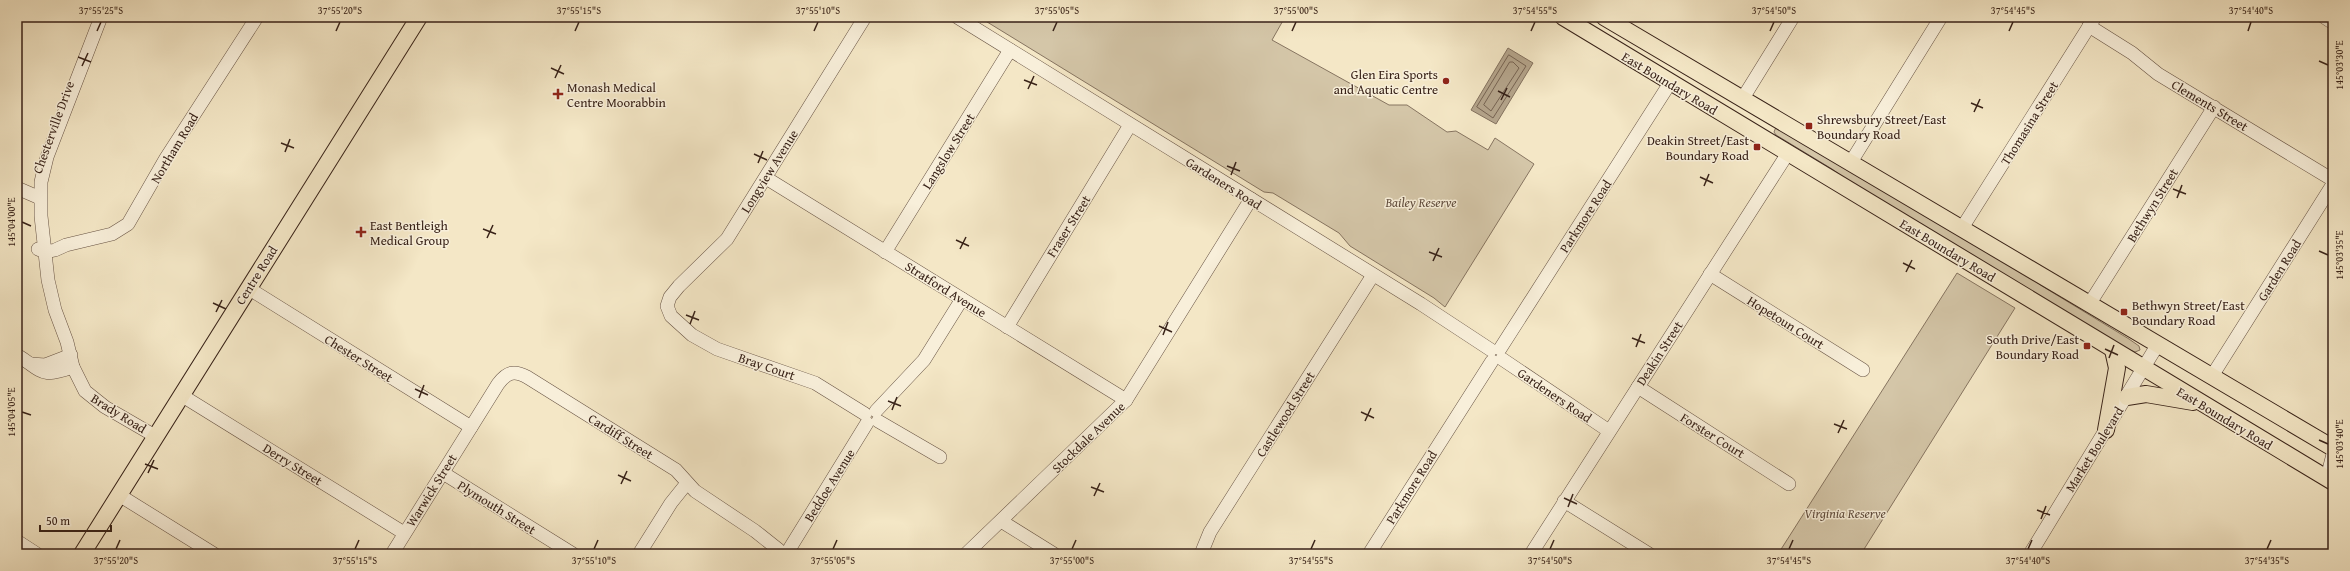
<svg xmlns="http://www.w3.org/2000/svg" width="2350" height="571" font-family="'Gentium Book Plus',serif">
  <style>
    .green { fill: #d4c6a8; stroke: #867460 }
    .water { fill: #b4a48b; stroke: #82705d }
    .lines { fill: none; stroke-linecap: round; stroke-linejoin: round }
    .shore { stroke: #766352; stroke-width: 1 }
    .minor-casing { stroke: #675344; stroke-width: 14 }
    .major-casing { stroke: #382218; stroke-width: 18 }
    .minor { stroke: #f8efda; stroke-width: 13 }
    .major { stroke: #f4e7c6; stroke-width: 16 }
    .ticks { fill: none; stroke: #382218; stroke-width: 1.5 }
    .poi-dot { fill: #8f2418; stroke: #f8efda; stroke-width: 1.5 }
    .labels { text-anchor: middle; stroke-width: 3; stroke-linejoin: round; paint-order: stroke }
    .poi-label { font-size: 13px; fill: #382218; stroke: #f8efda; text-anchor: start }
    .street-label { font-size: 13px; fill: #382218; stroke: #f8efda }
    .park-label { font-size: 13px; font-style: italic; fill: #5f4b3c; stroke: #f8efda }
    .neatline { fill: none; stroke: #382218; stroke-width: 1.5 }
    .ticks-label { font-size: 10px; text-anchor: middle; fill: #382218 }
  </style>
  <rect width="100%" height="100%" fill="#f4e7c6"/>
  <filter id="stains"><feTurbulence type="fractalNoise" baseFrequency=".005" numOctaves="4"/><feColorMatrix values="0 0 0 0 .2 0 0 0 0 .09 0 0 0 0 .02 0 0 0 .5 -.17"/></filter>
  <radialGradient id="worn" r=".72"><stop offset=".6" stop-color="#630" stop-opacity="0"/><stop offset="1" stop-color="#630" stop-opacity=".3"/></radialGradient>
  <!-- green -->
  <g class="green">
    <polygon points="979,17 1285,17 1272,40 1389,105 1407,105 1447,132 1456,131 1488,150 1495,138 1534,164 1445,307 1434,298 1350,246 1339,233 1273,193 1264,192"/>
    <polygon points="1776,127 2014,266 2042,286 2129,339 2139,346 2140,350 2135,352 2121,346 1862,191 1832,169 1776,135 1774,132"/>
    <polygon points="1957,273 2015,308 1861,554 1778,554"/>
  </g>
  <!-- water -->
  <polygon class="water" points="1508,48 1533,63 1496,124 1471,110"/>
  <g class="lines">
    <!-- shore -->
    <g class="shore">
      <polygon points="1509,55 1526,66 1493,118 1477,107"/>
      <polygon points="1510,62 1513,62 1519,68 1491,111 1484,105"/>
    </g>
    <defs>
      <g id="minor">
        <polyline points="101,17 47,157 41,182 41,216 48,280 55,310 67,342 73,367 85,391 105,407 155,436"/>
        <polyline points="957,17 1421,304 1491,350"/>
        <polyline points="2324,17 2333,23"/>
        <polyline points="2089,26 2132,53 2158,74 2333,180"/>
        <polyline points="1743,98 1793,17"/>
        <polyline points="1851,162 1941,17"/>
        <polyline points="766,178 1126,400"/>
        <polyline points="17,188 40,198"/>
        <polyline points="1962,228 2095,17"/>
        <polyline points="38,249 45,252 55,250 66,245 112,234 128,224 166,158 257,17"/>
        <polyline points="885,252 1010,50"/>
        <polyline points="1710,274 1863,370"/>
        <polyline points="248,288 471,427"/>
        <polyline points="2090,303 2214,107"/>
        <polyline points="1007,327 1130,125"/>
        <polyline points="1500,349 1670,83"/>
        <path d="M17 355C43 371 40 379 73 367"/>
        <polyline points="1502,359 1609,431"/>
        <polyline points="31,364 45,365 71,355"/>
        <polyline points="2212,376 2333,184"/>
        <polyline points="1638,387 1789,484"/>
        <polyline points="181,395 404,533"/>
        <polyline points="876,411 924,360 962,299"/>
        <polyline points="865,414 815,383 717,349 692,335 671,316 667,306 670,297 679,286 727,239 865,17"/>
        <polyline points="878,421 940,457"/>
        <polyline points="443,473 573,554"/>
        <polyline points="2327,478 2333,454"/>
        <polyline points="119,495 214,554"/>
        <polyline points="1564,501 1649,554"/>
        <polyline points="1001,521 1054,554"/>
        <polyline points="17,541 37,554"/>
        <polyline points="790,548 867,423"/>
        <path d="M392 554 498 384C507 372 514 370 527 377L676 470 695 491 755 531 779 550"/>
        <polyline points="639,554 671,503 687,483"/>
        <polyline points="966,554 1126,400 1251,199"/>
        <polyline points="1201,554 1210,532 1373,275"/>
        <polyline points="1369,554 1492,361"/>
        <polyline points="1531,554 1788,153"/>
        <polyline points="2030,554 2158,344"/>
      </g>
      <g id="major">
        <polyline points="1563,17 2333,482"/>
        <polyline points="1604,17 2333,448"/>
        <polyline points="2127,397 2146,394 2193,402"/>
        <polyline points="2106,430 2117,368 2113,350"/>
        <polyline points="82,554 419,17"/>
      </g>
    </defs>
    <!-- minor casing -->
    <use href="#minor" class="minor-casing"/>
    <!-- major casing -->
    <use href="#major" class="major-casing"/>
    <!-- minor -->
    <use href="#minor" class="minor"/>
    <!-- major -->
    <use href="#major" class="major"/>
  </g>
  <!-- ticks -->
  <path class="ticks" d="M97 31 101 22M336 31 340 22M575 31 579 22M814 31 818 22M1053 31 1057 22M1292 31 1296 22M1531 31 1535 22M1770 31 1774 22M2009 31 2013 22M2248 31 2251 22M78 57 91 62M2319 61 2328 65M82 66 88 53M551 68 564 74M555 78 561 65M1024 80 1037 85M1028 89 1034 76M1498 91 1510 97M1501 100 1507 88M1971 103 1983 108M1974 112 1980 99M281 143 294 148M285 152 290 139M754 154 767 160M758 163 763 151M1227 166 1240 171M1231 175 1236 162M1700 177 1713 183M1704 186 1709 174M2173 189 2186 194M2177 198 2182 185M22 222 31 226M483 229 496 234M487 238 493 225M956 240 969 246M960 249 966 237M2319 251 2328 255M1429 252 1442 257M1433 261 1439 248M1903 263 1915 269M1906 272 1912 260M213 303 226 309M216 312 222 300M686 315 699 320M690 324 695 311M1159 326 1172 332M1163 335 1168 322M1632 338 1645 343M1636 347 1641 334M2105 349 2118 355M2109 358 2114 345M415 389 428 395M419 398 424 385M888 401 901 406M892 410 897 397M22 412 31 415M1361 412 1374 418M1365 421 1371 408M1834 424 1847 429M1838 433 1844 420M2319 440 2328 444M145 464 158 469M148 473 154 460M618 475 631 481M621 484 627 471M1091 487 1104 492M1094 496 1100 483M1564 498 1577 504M1568 507 1573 494M2037 510 2050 515M2041 519 2046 506M116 549 120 540M355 549 359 540M594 549 598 540M833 549 837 540M1072 549 1076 540M1311 549 1315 540M1550 549 1554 540M1789 549 1793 540M2028 549 2032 540M2267 549 2271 540"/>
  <!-- markers -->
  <g class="poi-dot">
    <circle cx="1446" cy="81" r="4"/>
    <path d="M556 88h4v4h4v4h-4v4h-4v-4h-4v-4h4z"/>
    <rect x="1805" y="122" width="8" height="8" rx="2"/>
    <rect x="1753" y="143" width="8" height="8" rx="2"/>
    <path d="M359 226h4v4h4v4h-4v4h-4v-4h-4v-4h4z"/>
    <rect x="2120" y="308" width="8" height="8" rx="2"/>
    <rect x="2083" y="342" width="8" height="8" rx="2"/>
  </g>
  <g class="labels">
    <!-- poi labels -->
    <g class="poi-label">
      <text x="1438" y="79" text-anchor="end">Glen Eira Sports<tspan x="1438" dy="15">and Aquatic Centre</tspan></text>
      <text x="567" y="92">Monash Medical<tspan x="567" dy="15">Centre Moorabbin</tspan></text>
      <text x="1817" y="124">Shrewsbury Street/East<tspan x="1817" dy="15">Boundary Road</tspan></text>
      <text x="1749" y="145" text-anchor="end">Deakin Street/East<tspan x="1749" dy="15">Boundary Road</tspan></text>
      <text x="370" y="230">East Bentleigh<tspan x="370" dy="15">Medical Group</tspan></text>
      <text x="2132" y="310">Bethwyn Street/East<tspan x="2132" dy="15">Boundary Road</tspan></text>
      <text x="2079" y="344" text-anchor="end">South Drive/East<tspan x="2079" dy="15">Boundary Road</tspan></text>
    </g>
    <!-- street labels -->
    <g class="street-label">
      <text transform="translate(1670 83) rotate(31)" y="5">East Boundary Road</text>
      <text transform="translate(2210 105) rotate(31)" y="5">Clements Street</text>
      <text transform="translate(2029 123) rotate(-58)" y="5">Thomasina Street</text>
      <text transform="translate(53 127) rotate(-70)" y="5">Chesterville Drive</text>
      <text transform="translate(174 148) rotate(-59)" y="5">Northam Road</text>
      <text transform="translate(948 151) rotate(-58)" y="5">Langslow Street</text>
      <text transform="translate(769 171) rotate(-58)" y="5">Longview Avenue</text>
      <text transform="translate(1224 183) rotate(32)" y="5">Gardeners Road</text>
      <text transform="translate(2152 205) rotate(-58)" y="5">Bethwyn Street</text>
      <text transform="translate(1585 216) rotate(-57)" y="5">Parkmore Road</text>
      <text transform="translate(1068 226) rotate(-58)" y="5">Fraser Street</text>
      <text transform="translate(1948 250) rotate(31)" y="5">East Boundary Road</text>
      <text transform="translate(2279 270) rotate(-58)" y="5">Garden Road</text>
      <text transform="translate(256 275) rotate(-58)" y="5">Centre Road</text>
      <text transform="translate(946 289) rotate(32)" y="5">Stratford Avenue</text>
      <text transform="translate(1786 322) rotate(32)" y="5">Hopetoun Court</text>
      <text transform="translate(1659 353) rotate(-57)" y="5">Deakin Street</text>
      <text transform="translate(359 358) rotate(32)" y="5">Chester Street</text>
      <text transform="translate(767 366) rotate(19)" y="5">Bray Court</text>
      <text transform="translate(1555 395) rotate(34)" y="5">Gardeners Road</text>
      <text transform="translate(119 413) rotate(32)" y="5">Brady Road</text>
      <text transform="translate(1285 414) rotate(-58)" y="5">Castlewood Street</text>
      <text transform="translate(2225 418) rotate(31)" y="5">East Boundary Road</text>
      <text transform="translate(1713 435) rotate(32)" y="5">Forster Court</text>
      <text transform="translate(621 436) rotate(32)" y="5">Cardiff Street</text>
      <text transform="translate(1088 437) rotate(-44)" y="5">Stockdale Avenue</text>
      <text transform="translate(2094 449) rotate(-58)" y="5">Market Boulevard</text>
      <text transform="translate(293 464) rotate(32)" y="5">Derry Street</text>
      <text transform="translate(829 485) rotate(-58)" y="5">Beddoe Avenue</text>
      <text transform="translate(1411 487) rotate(-58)" y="5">Parkmore Road</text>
      <text transform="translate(431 490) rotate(-58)" y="5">Warwick Street</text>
      <text transform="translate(497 507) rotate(32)" y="5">Plymouth Street</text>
    </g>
    <!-- park labels -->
    <g class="park-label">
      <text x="1421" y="207">Bailey Reserve</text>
      <text x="1845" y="518">Virginia Reserve</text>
    </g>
  </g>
  <!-- margin -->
  <rect width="2350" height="571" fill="none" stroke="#f4e7c6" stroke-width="44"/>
  <!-- scale -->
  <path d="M40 525v6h71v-6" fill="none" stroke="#382218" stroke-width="2"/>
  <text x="46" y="525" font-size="12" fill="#382218" stroke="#f8efda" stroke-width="3" paint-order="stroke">50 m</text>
  <rect x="22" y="22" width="2306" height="527" class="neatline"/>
  <g class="ticks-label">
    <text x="101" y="14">37°55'25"S</text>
    <text x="340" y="14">37°55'20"S</text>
    <text x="579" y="14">37°55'15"S</text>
    <text x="818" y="14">37°55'10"S</text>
    <text x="1057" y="14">37°55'05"S</text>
    <text x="1296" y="14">37°55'00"S</text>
    <text x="1535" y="14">37°54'55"S</text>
    <text x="1774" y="14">37°54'50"S</text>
    <text x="2013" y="14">37°54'45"S</text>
    <text x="2251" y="14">37°54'40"S</text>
    <text transform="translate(2339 65) rotate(-90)" y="4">145°03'30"E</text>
    <text transform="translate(11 222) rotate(-90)" y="4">145°04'00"E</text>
    <text transform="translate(2339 255) rotate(-90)" y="4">145°03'35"E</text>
    <text transform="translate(11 412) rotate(-90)" y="4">145°04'05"E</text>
    <text transform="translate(2339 444) rotate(-90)" y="4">145°03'40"E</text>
    <text x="116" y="564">37°55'20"S</text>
    <text x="355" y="564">37°55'15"S</text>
    <text x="594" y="564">37°55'10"S</text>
    <text x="833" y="564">37°55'05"S</text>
    <text x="1072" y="564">37°55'00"S</text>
    <text x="1311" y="564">37°54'55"S</text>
    <text x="1550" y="564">37°54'50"S</text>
    <text x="1789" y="564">37°54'45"S</text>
    <text x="2028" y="564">37°54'40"S</text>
    <text x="2267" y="564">37°54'35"S</text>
  </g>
  <rect width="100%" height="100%" filter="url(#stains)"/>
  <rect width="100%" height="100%" fill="url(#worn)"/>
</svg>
